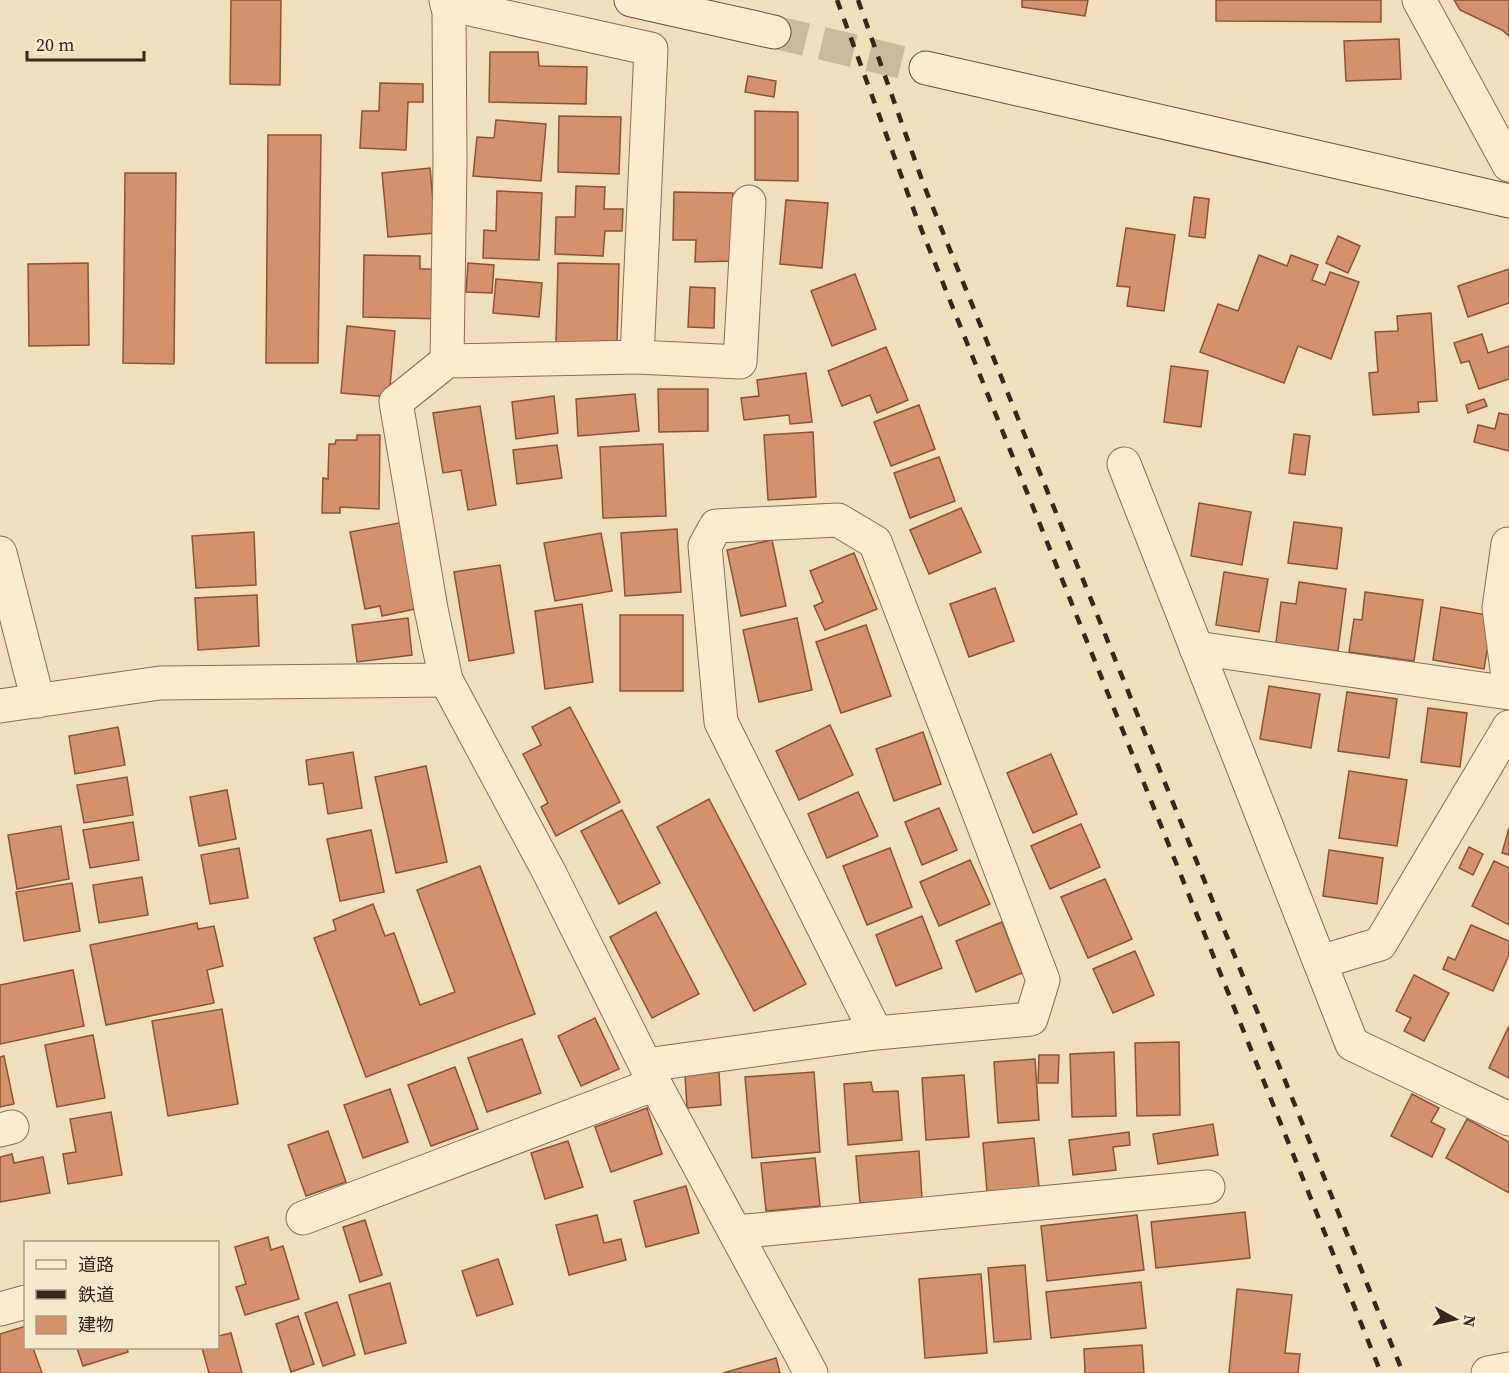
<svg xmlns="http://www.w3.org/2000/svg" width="1509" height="1373" font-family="'Source Serif 4','Noto Sans JP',serif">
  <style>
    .building { fill: #d3916d; stroke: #8b5337; stroke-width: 1.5 }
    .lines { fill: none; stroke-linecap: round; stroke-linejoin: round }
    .secondary-tunnel { stroke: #ccb99b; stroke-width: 33; stroke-dasharray: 33 16; stroke-linecap: butt }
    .street-casing { stroke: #8a6d53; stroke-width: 35 }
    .secondary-casing { stroke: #6b4e37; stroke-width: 35 }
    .street { stroke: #fcebce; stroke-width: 33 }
    .secondary { stroke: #fcebce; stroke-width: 33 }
    .rail { stroke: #37261a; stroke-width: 4.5; stroke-dasharray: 10 10; stroke-linecap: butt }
  </style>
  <rect width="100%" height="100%" fill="#f1debb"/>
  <!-- building -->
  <g class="building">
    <polygon points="231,0 281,0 280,85 230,84"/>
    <polygon points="1022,0 1088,0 1085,16 1022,7"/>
    <polygon points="1216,0 1381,0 1381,22 1216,21"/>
    <polygon points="1454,0 1509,0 1509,36 1502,30 1460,10"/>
    <polygon points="1399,39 1401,79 1346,81 1344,41"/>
    <polygon points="490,52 538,52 539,66 587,67 586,104 489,102"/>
    <polygon points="748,76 776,81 774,97 745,92"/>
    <polygon points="380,83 423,84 423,102 408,102 406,150 360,148 362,111 379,111"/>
    <polygon points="755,111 798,112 798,181 755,180"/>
    <polygon points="559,116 621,117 619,174 558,172"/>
    <polygon points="496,120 546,124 541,181 473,176 477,137 494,138"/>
    <polygon points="268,135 321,135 318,363 266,363"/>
    <polygon points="430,168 436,233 388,237 382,173"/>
    <polygon points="125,173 176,173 174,364 123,363"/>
    <polygon points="576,186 605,187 604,209 623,209 622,231 605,231 603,256 555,254 556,217 575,217"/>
    <polygon points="497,191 542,193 539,260 483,258 484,230 496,231"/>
    <polygon points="674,192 733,193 732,261 695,262 696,240 673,240"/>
    <polygon points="1194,197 1209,199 1205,238 1189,236"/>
    <polygon points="786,200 828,203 822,268 780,264"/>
    <polygon points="1126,228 1175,235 1164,311 1127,306 1130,287 1117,286"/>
    <polygon points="1338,236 1360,246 1348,273 1326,263"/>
    <polygon points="364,255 420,256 420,269 433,269 443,319 363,317"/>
    <polygon points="1259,255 1287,266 1291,255 1318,265 1312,280 1325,285 1330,272 1359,282 1331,359 1298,346 1284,383 1200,352 1218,304 1238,311"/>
    <polygon points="88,263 89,345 29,346 28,264"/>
    <polygon points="468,263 494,265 492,293 466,292"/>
    <polygon points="558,263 619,264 617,346 556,345"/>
    <polygon points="1509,269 1509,303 1468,317 1458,286"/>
    <polygon points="855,274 876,329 832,346 811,291"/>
    <polygon points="496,279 542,283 539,317 493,313"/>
    <polygon points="690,287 715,288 714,328 688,327"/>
    <polygon points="1431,313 1437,401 1418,402 1419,412 1373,415 1369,373 1378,372 1375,332 1398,331 1397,316"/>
    <polygon points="347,326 395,331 389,397 341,393"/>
    <polygon points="1482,334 1488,353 1509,346 1509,379 1479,389 1469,361 1461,363 1454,343"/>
    <polygon points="886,347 908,400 877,413 870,395 842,406 828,371"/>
    <polygon points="1171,366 1208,371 1201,427 1164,422"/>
    <polygon points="806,373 812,422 790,424 789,415 744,420 741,398 759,396 757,380"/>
    <polygon points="658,389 708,389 708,431 659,432"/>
    <polygon points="635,394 639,431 578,436 576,399"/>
    <polygon points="554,396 558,433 516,439 512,402"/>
    <polygon points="1484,399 1487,406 1468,413 1466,405"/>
    <polygon points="919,405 935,449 891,466 874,422"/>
    <polygon points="480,406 496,505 468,510 461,470 443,473 433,413"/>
    <polygon points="1499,413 1509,415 1509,451 1474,442 1478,425 1495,429"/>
    <polygon points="813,432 816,497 768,500 764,435"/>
    <polygon points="1294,434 1310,436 1305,475 1289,473"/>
    <polygon points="357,435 380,435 379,509 340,507 340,513 322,513 323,478 328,479 329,444 335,444 336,440 357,440"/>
    <polygon points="663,444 666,516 603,518 600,447"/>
    <polygon points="557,445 562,478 517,484 513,450"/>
    <polygon points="939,457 955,501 910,518 894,473"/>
    <polygon points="1199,503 1251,512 1242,565 1191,556"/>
    <polygon points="961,508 981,552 929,574 910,530"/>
    <polygon points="404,522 420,608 382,616 380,606 365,609 350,532"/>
    <polygon points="1294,522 1342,528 1337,569 1288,563"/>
    <polygon points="677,529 681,592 625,596 621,533"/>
    <polygon points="254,532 256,585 196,588 192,536"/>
    <polygon points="601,533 612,591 555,601 544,543"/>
    <polygon points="772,540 786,606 741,616 727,550"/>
    <polygon points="854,553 877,609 825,630 814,606 823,602 810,571"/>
    <polygon points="500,565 514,653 469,661 454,572"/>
    <polygon points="1224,572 1268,579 1259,632 1216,625"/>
    <polygon points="1299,582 1346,589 1338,651 1276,643 1281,602 1296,604"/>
    <polygon points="995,588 1014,641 969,657 950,604"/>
    <polygon points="1365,592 1423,600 1414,661 1349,652 1354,619 1362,620"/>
    <polygon points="257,595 259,646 198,650 195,598"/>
    <polygon points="582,604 593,682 545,689 535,611"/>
    <polygon points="1441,607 1493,616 1484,669 1433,660"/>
    <rect x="620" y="615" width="63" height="76"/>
    <polygon points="408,618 412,655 357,662 352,625"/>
    <polygon points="797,618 812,690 759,702 743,630"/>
    <polygon points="866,625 891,696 841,713 816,642"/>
    <polygon points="1269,686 1320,694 1311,748 1260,739"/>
    <polygon points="1347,692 1397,699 1389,758 1338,751"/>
    <polygon points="570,707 620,802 556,836 541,807 548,803 523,754 541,745 532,727"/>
    <polygon points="1428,708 1467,713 1460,767 1421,762"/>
    <polygon points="830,725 853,775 799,800 776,751"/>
    <polygon points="118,727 125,765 75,774 69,736"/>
    <polygon points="923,732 941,784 894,801 876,749"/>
    <polygon points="353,752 362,808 328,814 323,783 309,785 306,760"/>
    <polygon points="1051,754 1077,814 1033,833 1007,773"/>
    <polygon points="426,766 447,862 396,873 375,777"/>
    <polygon points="1349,771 1407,780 1397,846 1339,838"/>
    <polygon points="127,777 133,815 84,823 77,785"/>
    <polygon points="227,790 236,839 199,846 190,797"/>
    <polygon points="858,792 878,836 827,858 808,814"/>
    <polygon points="709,799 806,984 754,1011 657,827"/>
    <polygon points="939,808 957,850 922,865 905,822"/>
    <polygon points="622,810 660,883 619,904 581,831"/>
    <polygon points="133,822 139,860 90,868 83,830"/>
    <polygon points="1081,824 1100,867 1050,889 1031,846"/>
    <polygon points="61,826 69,879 17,889 8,835"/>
    <polygon points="1509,828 1509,855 1502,853"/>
    <polygon points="371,830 384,892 340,901 327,839"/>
    <polygon points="1469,847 1483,854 1473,875 1459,868"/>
    <polygon points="239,848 248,898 210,904 201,855"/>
    <polygon points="890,848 912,907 867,925 843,866"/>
    <polygon points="1329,850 1383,858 1377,904 1323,896"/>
    <polygon points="970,860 990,904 939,926 920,882"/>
    <polygon points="1494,861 1509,868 1509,925 1472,906"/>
    <polygon points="480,866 535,1014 366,1077 314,938 336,930 333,920 373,904 385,936 394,933 420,1005 455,992 417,890"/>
    <polygon points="142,877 148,915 99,923 93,885"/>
    <polygon points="1105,879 1132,939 1088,958 1061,897"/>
    <polygon points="72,883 80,931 24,941 16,892"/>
    <polygon points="656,912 699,994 652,1018 610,937"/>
    <polygon points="922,916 942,968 896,986 876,935"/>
    <polygon points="1002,922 1022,973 976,992 956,941"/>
    <polygon points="197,923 198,929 214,926 223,966 207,970 214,1003 106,1025 90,945"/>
    <polygon points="1471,925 1509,941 1509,955 1493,991 1443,969 1448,957 1455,960"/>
    <polygon points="1135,951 1154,995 1113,1013 1093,969"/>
    <polygon points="73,970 84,1026 0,1044 0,985"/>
    <polygon points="1414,975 1449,993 1424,1041 1404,1031 1411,1018 1396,1011"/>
    <polygon points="222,1009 238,1104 168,1116 152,1021"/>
    <polygon points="595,1018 619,1069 581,1086 558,1036"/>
    <polygon points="1509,1026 1509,1078 1489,1068"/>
    <polygon points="93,1035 105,1098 57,1107 45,1045"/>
    <polygon points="522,1039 541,1093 487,1112 468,1058"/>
    <polygon points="1179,1042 1180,1115 1137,1116 1135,1043"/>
    <polygon points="1114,1052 1116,1116 1072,1117 1070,1054"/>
    <polygon points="1039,1055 1059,1055 1058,1083 1038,1083"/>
    <polygon points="4,1056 14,1104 0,1107 0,1057"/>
    <polygon points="1035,1059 1039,1120 998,1123 994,1062"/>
    <polygon points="455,1067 478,1129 431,1146 408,1085"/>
    <polygon points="719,1072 721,1105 687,1108 685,1075"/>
    <polygon points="814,1072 820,1152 752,1158 745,1077"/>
    <polygon points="964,1075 969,1137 926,1140 922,1078"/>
    <polygon points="871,1082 873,1092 898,1091 902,1140 848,1145 844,1084"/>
    <polygon points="390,1089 408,1142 363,1158 344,1105"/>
    <polygon points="1412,1094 1439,1108 1431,1122 1445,1129 1432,1157 1391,1136"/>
    <polygon points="647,1108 662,1154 611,1172 595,1127"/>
    <polygon points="111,1112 122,1175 68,1184 63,1154 76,1152 70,1119"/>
    <polygon points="1467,1119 1509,1142 1509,1193 1446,1158"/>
    <polygon points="1213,1124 1218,1155 1158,1164 1153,1134"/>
    <polygon points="328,1131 346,1182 306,1196 288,1145"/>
    <polygon points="1129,1132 1130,1145 1113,1147 1116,1170 1073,1175 1069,1140"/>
    <polygon points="1034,1138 1039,1187 987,1192 983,1143"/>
    <polygon points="568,1141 583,1187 545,1199 531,1153"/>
    <polygon points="919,1151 922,1199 860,1203 856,1156"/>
    <polygon points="12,1154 14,1163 43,1157 50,1193 0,1202 0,1157"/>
    <polygon points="815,1158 820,1206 766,1211 761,1163"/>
    <polygon points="686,1186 699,1233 646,1247 634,1201"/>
    <polygon points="1245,1212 1250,1258 1156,1268 1151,1222"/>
    <polygon points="597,1215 604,1243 621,1239 626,1260 569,1275 556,1225"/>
    <polygon points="1137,1215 1144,1270 1047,1281 1041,1226"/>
    <polygon points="365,1220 382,1275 360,1282 343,1227"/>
    <polygon points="268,1237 271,1250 283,1246 299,1299 245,1315 236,1287 246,1284 235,1247"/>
    <polygon points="498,1259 513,1304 477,1316 462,1271"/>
    <polygon points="1025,1265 1031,1339 994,1342 988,1268"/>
    <polygon points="981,1274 987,1353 925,1358 919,1279"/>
    <polygon points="1141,1282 1146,1328 1051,1338 1046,1292"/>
    <polygon points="390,1283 406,1343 365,1354 349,1295"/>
    <polygon points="1237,1289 1292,1295 1285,1353 1300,1354 1298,1373 1229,1373"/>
    <polygon points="337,1302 355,1355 323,1366 305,1313"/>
    <polygon points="298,1316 314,1364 291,1372 276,1324"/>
    <polygon points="26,1326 26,1348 33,1348 42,1373 0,1373 0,1334"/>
    <polygon points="231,1333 242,1373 209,1373 202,1348 218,1348 218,1336"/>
    <polygon points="1142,1345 1144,1373 1085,1373 1084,1349"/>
    <polygon points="77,1348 127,1348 128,1352 83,1366"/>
    <polygon points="776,1358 780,1373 723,1373"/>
  </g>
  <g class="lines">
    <!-- secondary-tunnel -->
    <polyline class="secondary-tunnel" points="774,32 926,68"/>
    <defs>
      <g id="street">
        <polyline points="446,0 449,12 450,161 447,361"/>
        <polyline points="1419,0 1509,165"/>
        <polyline points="447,4 651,49 637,357 447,361 396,402 431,609 446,680 549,872 655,1084 811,1373"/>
        <polyline points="637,357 740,362 749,202"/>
        <polyline points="1124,464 1352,1044 1509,1119"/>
        <polyline points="1508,544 1499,608 1509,685"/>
        <polyline points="0,553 38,701"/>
        <polyline points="1196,648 1509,693"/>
        <polyline points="0,706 160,683 446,680"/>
        <polyline points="1320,962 1380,944 1509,727"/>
        <polyline points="646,1065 876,1033 1031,1019 1043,980 875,542 838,520 716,526 705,546 721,722 876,1033"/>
        <polyline points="0,1130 12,1127"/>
        <polyline points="303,1218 655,1084"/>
        <polyline points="736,1232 1208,1187"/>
        <polyline points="0,1309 26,1302"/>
        <polyline points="1488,1373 1509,1369"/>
      </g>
      <g id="secondary">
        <polyline points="631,0 774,32"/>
        <polyline points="926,68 1509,201"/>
      </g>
    </defs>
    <!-- street casing -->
    <use href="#street" class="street-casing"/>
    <!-- secondary casing -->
    <use href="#secondary" class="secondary-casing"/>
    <!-- street -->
    <use href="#street" class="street"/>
    <!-- secondary -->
    <use href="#secondary" class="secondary"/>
    <!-- rail -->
    <g class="rail">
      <polyline points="837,0 916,216 1381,1373"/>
      <polyline points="858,0 923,183 1403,1373"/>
    </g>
  </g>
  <!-- legend -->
  <rect x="24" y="1241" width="195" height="108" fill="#f8e8cb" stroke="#ab9a84" stroke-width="1.5"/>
  <rect x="36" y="1260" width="30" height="9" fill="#fcebce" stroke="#ab9a84" stroke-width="1.5"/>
  <text x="78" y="1271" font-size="18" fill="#37261a">道路</text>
  <rect x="36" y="1290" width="30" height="9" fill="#37261a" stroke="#ab9a84" stroke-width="1.5"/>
  <text x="78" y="1301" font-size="18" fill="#37261a">鉄道</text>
  <rect x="36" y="1316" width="30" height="18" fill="#d3916d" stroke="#ab9a84" stroke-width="1.5"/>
  <text x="78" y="1331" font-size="18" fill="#37261a">建物</text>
  <!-- north arrow -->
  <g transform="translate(1455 1319) rotate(98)" stroke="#f8e8cb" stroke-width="4.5" paint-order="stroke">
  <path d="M0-4.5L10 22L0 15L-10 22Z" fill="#37261a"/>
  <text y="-9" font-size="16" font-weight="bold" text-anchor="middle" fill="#37261a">N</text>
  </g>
  <!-- scale -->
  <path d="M27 51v9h117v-9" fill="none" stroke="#37261a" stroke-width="3"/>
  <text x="36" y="51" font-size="18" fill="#37261a" stroke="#f8e8cb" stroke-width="4.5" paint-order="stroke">20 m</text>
</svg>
